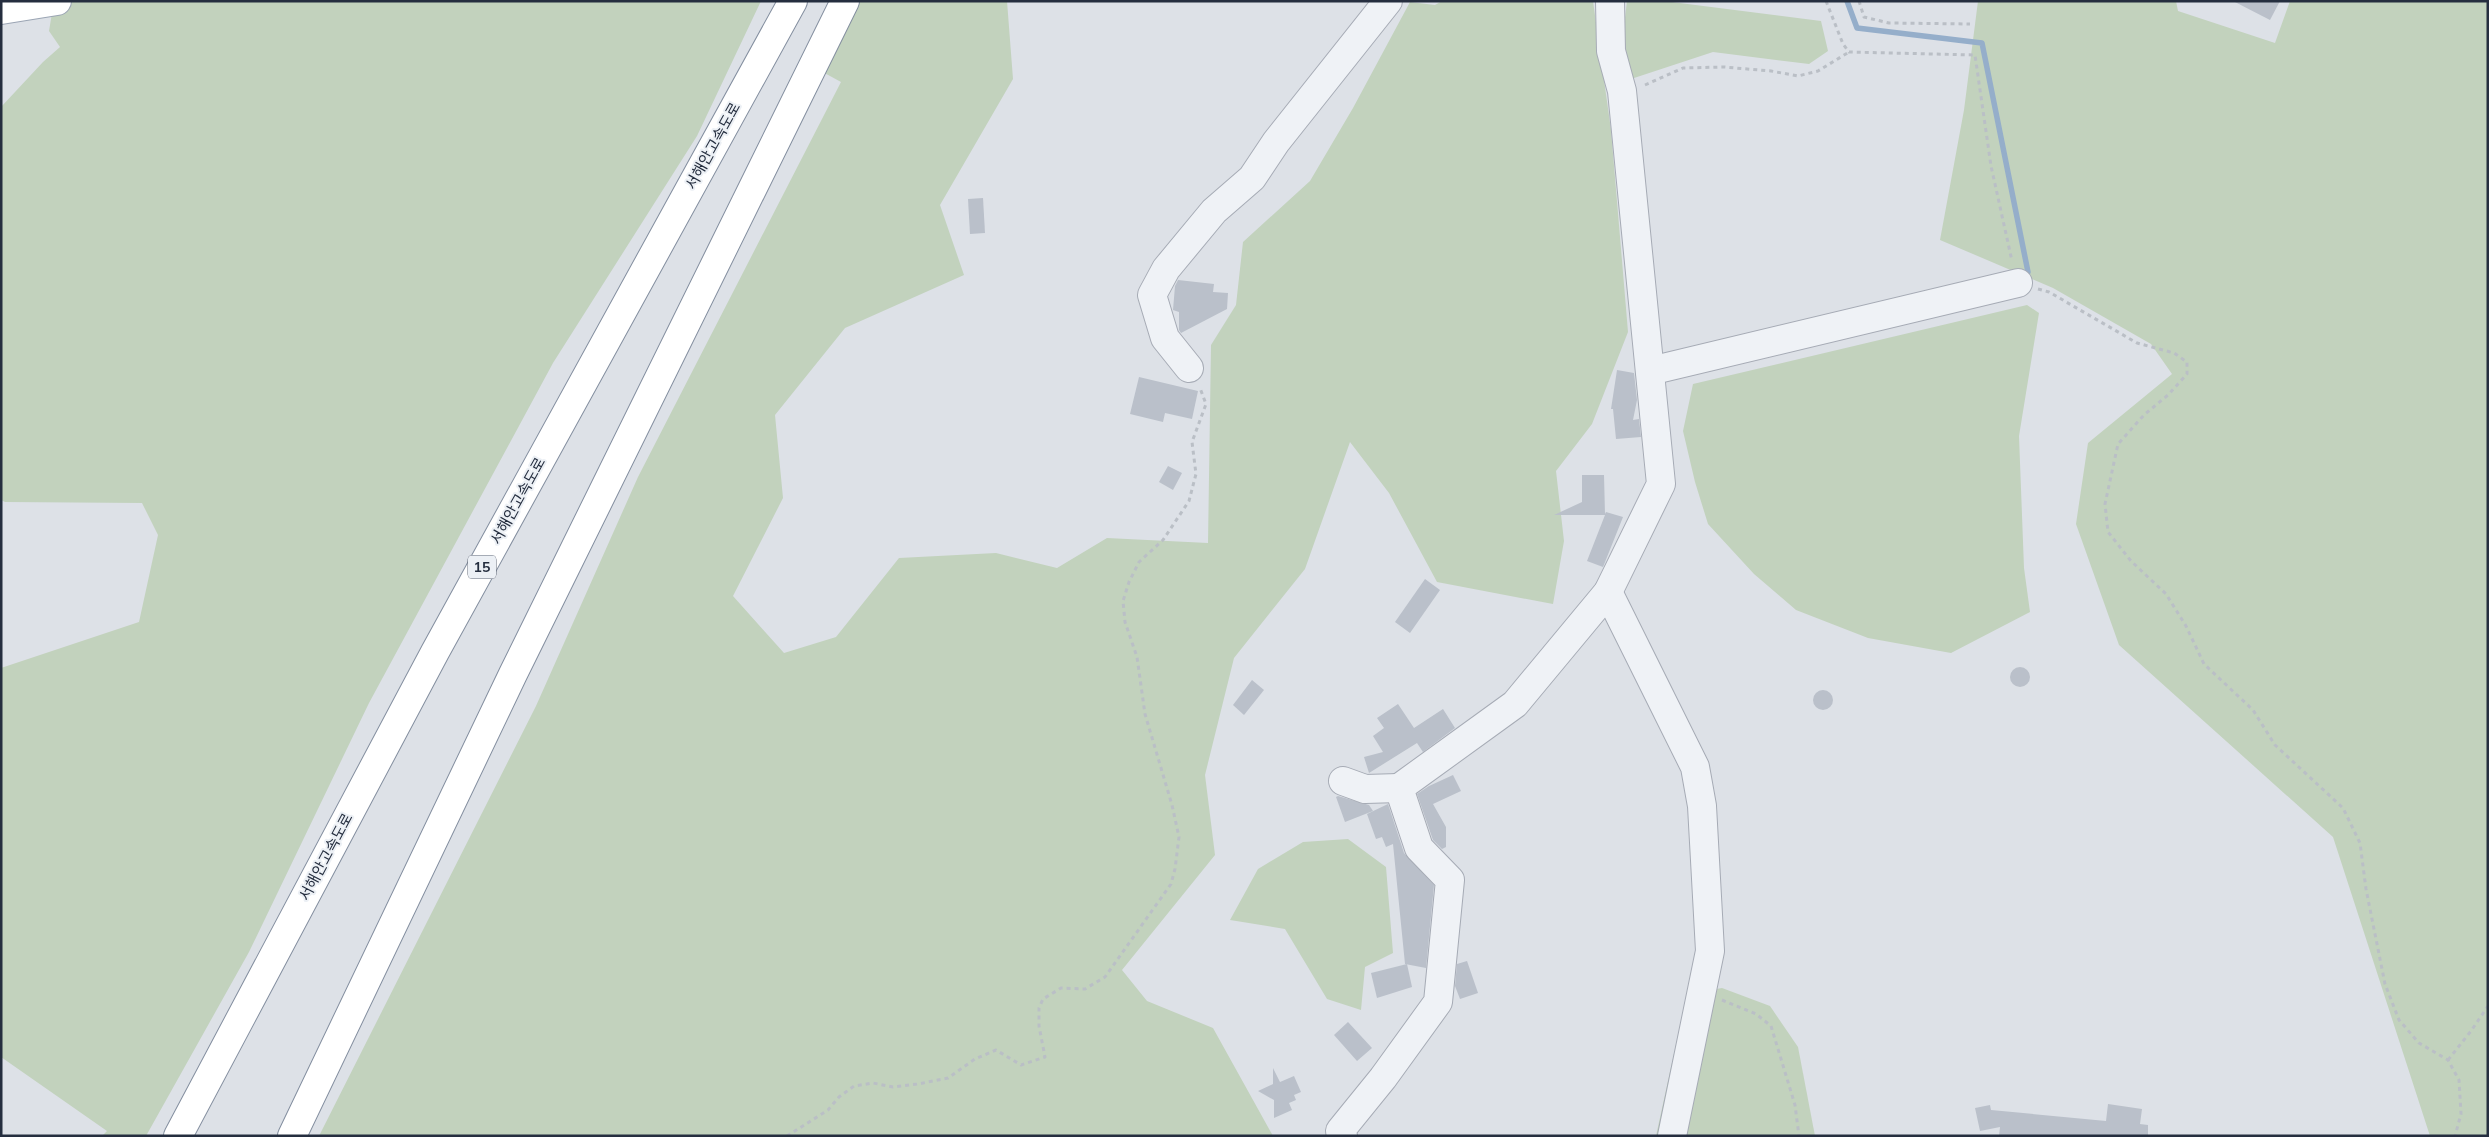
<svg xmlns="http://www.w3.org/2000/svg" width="2489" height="1137" font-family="Mulish,'Noto Sans KR',sans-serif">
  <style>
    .green { fill: #c2d2bd }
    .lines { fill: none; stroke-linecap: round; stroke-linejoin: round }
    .stream { stroke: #95aeca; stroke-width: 5.5 }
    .building { fill: #bac0ca }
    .minor-casing { stroke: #a6abb5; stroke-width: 30 }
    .major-casing { stroke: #9ba5b4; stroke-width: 30 }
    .highway-casing { stroke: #838e9f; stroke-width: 30 }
    .path { stroke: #babfc6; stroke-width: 3; stroke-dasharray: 4 4; stroke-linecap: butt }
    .minor { stroke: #eff2f6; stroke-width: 28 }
    .major { stroke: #fff; stroke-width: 28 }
    .highway { stroke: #fff; stroke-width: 28 }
    .labels { text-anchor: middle; stroke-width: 4; stroke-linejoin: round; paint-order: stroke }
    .shield { fill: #ecf0f5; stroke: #616876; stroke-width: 1 }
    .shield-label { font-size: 14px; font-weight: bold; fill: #252e3f }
    .street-label { font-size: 15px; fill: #252e3f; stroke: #ecf0f5 }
  </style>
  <rect width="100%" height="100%" fill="#dde1e7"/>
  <!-- green -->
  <g class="green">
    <polygon points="54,1 761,1 697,136 553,363 369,703 249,952 146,1136 102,1136 107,1131 1,1057 1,668 139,622 158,535 142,503 5,502 1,500 1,107 43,62 60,47 49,31"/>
    <polygon points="854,1 1007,1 1013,79 940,205 964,275 845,328 775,415 783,498 733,596 784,653 836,637 899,558 996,553 1057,568 1107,538 1208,543 1211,345 1236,305 1243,242 1310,181 1353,108 1410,2 1435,5 1442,1 1593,1 1611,130 1628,332 1592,424 1556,471 1564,541 1553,604 1437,582 1389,493 1350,442 1305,569 1234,658 1205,775 1215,855 1122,970 1147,1001 1213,1028 1273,1136 319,1136 536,706 638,477 841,82 819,70"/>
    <polygon points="1627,1 1664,1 1821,21 1828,51 1809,64 1713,52 1631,79 1623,34"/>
    <polygon points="1978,1 2176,1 2178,11 2275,43 2290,1 2488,1 2488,1136 2430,1136 2333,837 2119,645 2076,524 2088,443 2172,374 2151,344 2053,288 1940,240 1964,110"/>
    <polygon points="2027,305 2039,313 2019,436 2024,568 2030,612 1951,653 1868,638 1796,610 1754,574 1708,524 1695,482 1683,431 1693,384"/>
    <polygon points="1348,839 1386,867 1393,953 1365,967 1361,1010 1327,999 1285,929 1230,920 1258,869 1303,842"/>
    <polygon points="1722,988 1770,1006 1798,1047 1815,1136 1656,1136 1687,994"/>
  </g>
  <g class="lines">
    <!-- stream -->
    <polyline class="stream" points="1847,1 1857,28 1982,43 2028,272"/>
  </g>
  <!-- building -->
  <g class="building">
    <polygon points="2233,1 2280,1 2270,20"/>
    <polygon points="983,198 985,233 970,234 968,199"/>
    <polygon points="1178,280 1214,284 1213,292 1228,293 1227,309 1181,333 1179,330 1179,312 1173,310 1175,286"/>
    <polygon points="1617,370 1634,373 1637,400 1633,420 1639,419 1641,437 1616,439 1613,409 1611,409"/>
    <polygon points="1139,377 1198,391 1192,419 1165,413 1163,422 1130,414"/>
    <polygon points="1168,466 1182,473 1173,490 1159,482"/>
    <polygon points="1582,475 1604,475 1605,514 1606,512 1623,517 1603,567 1587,561 1605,515 1554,515 1582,502"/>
    <polygon points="1425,579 1440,590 1410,633 1395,622"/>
    <circle cx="2020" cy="677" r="10"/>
    <polygon points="1252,680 1264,690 1244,715 1233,705"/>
    <circle cx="1823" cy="700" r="10"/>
    <polygon points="1398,704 1414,728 1443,709 1455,728 1423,752 1417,743 1369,773 1364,757 1383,752 1373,736 1384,728 1377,718"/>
    <polygon points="1453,775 1461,791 1433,804 1446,827 1446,847 1442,849 1433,840 1417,794 1429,786"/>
    <polygon points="1338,796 1369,805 1373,811 1345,822 1336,797"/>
    <polygon points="1388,804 1404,853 1434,885 1426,968 1405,964 1393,844 1386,847 1382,837 1376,839 1367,814"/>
    <polygon points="1467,961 1478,993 1460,999 1455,986 1457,964"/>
    <polygon points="1407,964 1412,987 1377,998 1371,973"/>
    <polygon points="1348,1022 1372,1048 1357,1061 1334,1035"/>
    <polygon points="1273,1068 1280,1082 1294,1076 1301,1092 1294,1095 1296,1100 1289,1103 1292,1110 1274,1118 1274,1100 1258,1091 1273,1084"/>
    <polygon points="2108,1104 2142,1109 2140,1124 2148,1125 2148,1136 1999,1136 2000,1127 1980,1131 1975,1108 1990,1105 1991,1110 2106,1121"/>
  </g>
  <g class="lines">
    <defs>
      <g id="minor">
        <polyline points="1189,368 1165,338 1152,295 1166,269 1214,211 1252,178 1276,142 1388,1"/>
        <polyline points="1650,371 2018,283"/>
        <polyline points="1608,592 1695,767 1702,806 1710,951 1672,1136"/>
        <polyline points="1343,781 1365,789 1399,788"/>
        <polyline points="1343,1136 1340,1131 1383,1078 1438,1002 1450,880 1419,848 1399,788 1515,704 1608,592 1661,484 1622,91 1611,51 1610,1"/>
      </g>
      <polyline id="major" points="1,10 57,1"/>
      <g id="highway">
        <polyline points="178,1136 435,652 793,1"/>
        <polyline points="292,1136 513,674 845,1"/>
      </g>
    </defs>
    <!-- minor casing -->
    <use href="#minor" class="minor-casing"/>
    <!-- major casing -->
    <use href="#major" class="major-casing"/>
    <!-- highway casing -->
    <use href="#highway" class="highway-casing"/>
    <!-- path -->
    <g class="path">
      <polyline points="1826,1 1843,44 1849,52 1975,55 1991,166 2012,261"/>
      <polyline points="1859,1 1864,17 1889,23 1970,24"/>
      <polyline points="1645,85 1683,68 1724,67 1771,71 1798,76 1818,71 1849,52"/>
      <polyline points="2038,289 2049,292 2137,343 2174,353 2187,362 2187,374 2168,395 2144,415 2118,444 2105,504 2108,532 2131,561 2166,594 2186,626 2204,664 2253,710 2275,745 2343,808 2360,843 2366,889 2385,984 2399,1020 2419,1043 2448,1060 2459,1080 2461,1114 2455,1136"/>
      <polyline points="1722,1000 1756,1014 1771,1026 1795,1105 1799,1136"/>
      <polyline points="2448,1060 2471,1031 2488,1006"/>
      <polyline points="787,1136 828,1110 839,1097 854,1086 873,1083 893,1087 918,1084 948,1078 975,1059 996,1050 1021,1065 1045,1057 1039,1026 1039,1008 1043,999 1061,988 1085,989 1105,977 1171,884 1175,869 1179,837 1172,805 1145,714 1137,657 1125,622 1123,601 1129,582 1139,562 1163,540 1189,501 1196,474 1192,442 1206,404 1200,388"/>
    </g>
    <!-- minor -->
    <use href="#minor" class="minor"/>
    <!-- major -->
    <use href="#major" class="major"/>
    <!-- highway -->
    <use href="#highway" class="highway"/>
  </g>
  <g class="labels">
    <!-- shield labels -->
    <rect class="shield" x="468" y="555.5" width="28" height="23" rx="4"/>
    <g class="shield-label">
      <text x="482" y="572">15</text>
    </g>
    <!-- street labels -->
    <g class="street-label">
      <text transform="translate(713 146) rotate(-61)" y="5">서해안고속도로</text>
      <text transform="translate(518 501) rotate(-61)" y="5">서해안고속도로</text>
      <text transform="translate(326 857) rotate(-62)" y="5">서해안고속도로</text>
    </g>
  </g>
  <!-- border -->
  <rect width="2489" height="1137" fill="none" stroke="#252e3f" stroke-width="5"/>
</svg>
